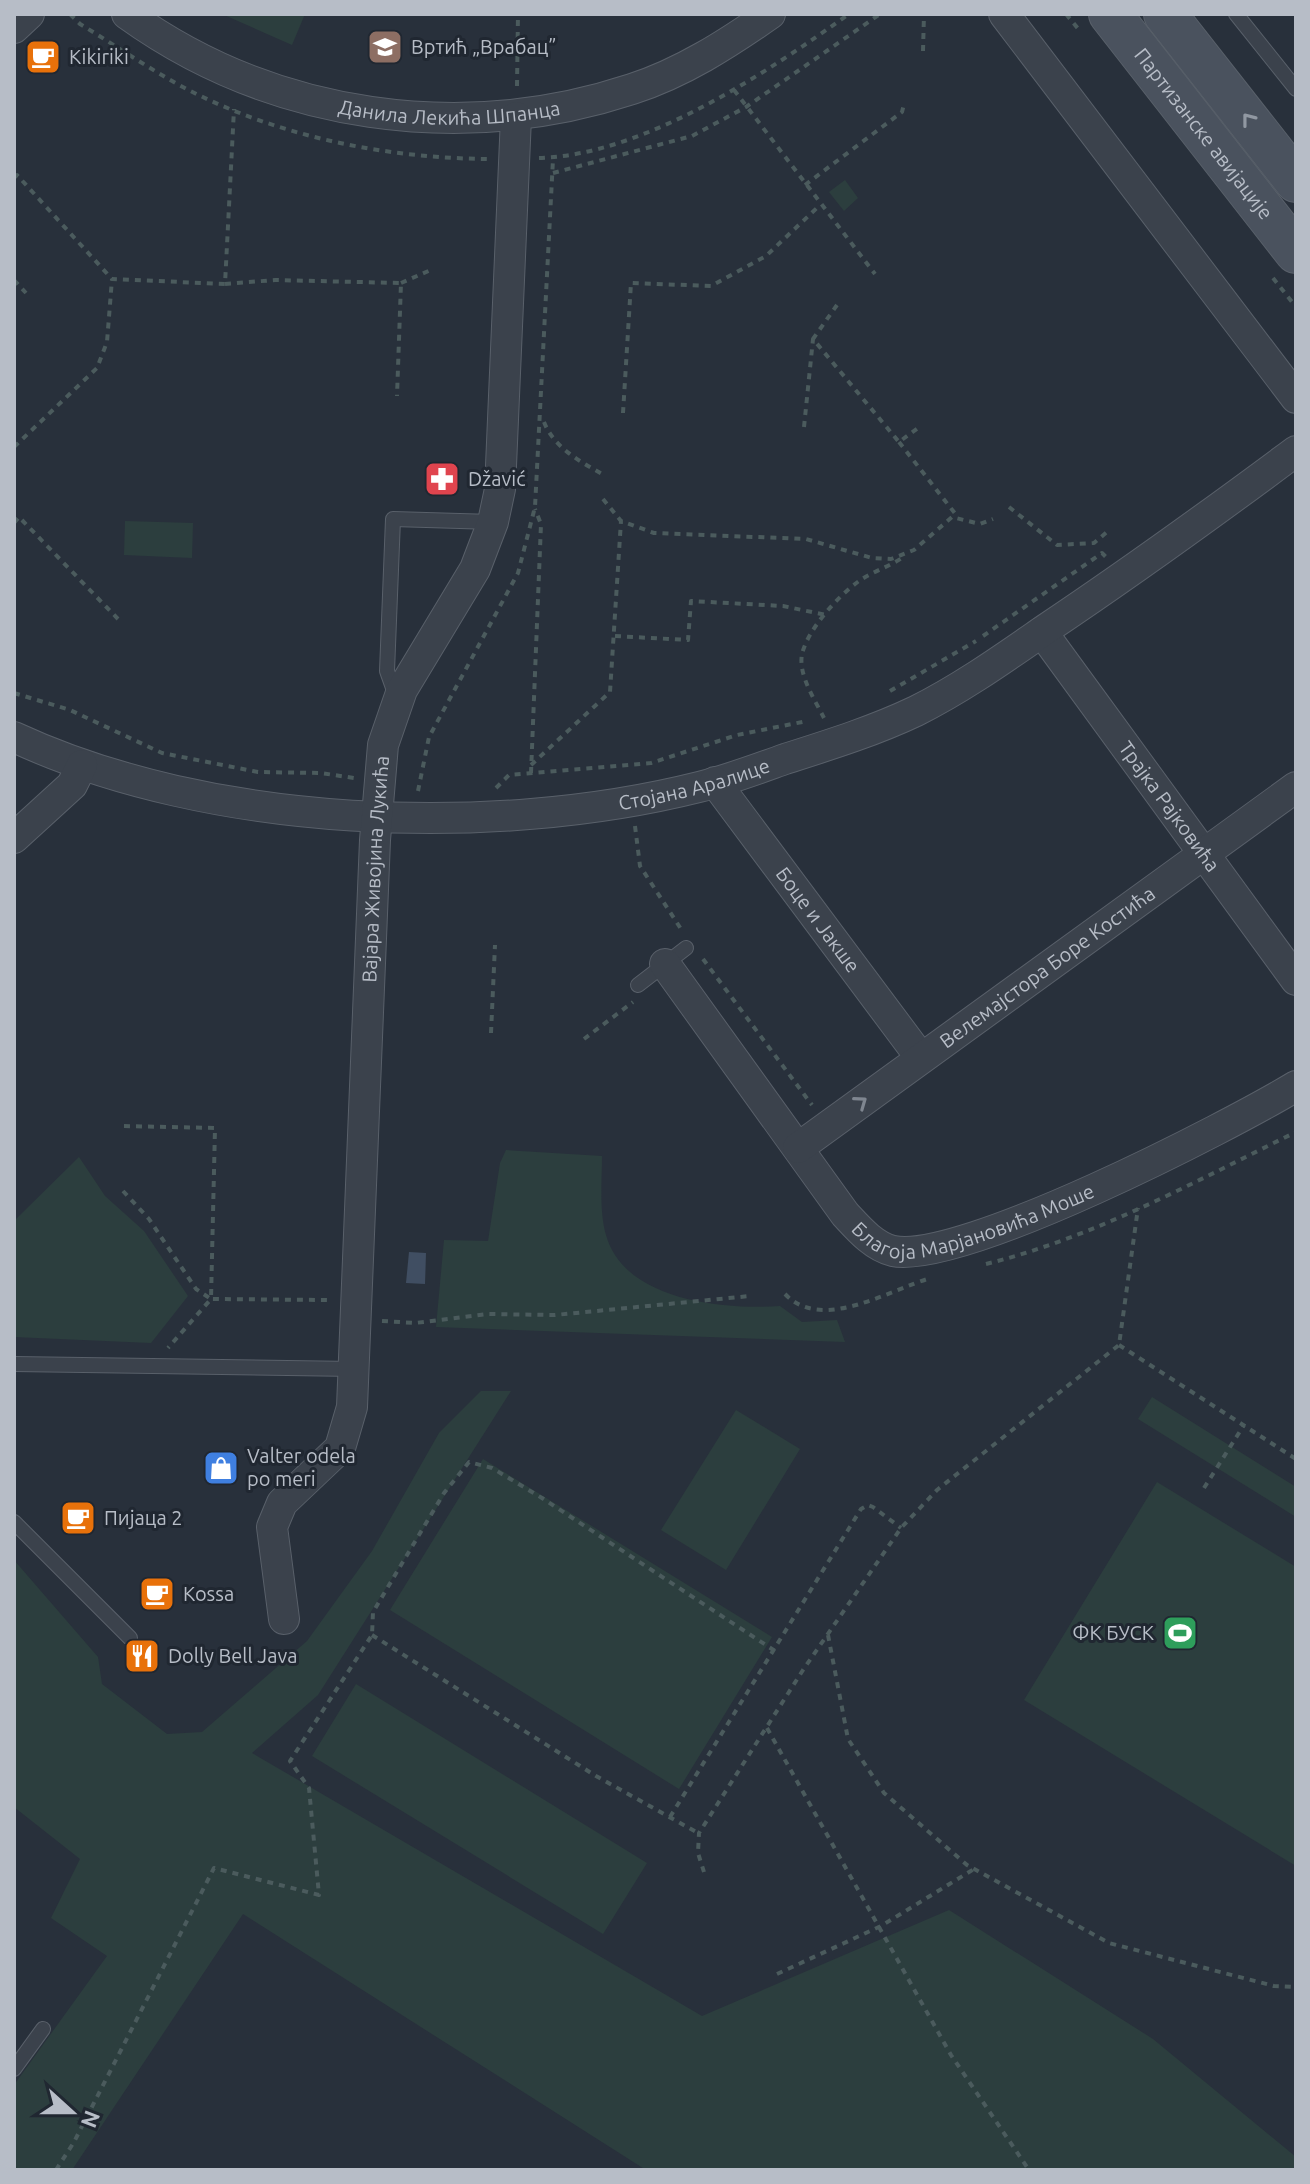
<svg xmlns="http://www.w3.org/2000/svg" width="1310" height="2184" font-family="Ubuntu,sans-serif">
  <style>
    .green { fill: #2c3e3e }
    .water { fill: #404e62 }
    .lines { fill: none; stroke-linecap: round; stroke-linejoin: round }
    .lane-casing { stroke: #59606a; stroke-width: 16 }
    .street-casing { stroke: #59606a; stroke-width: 32 }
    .secondary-casing { stroke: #59606a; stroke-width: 44 }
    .path { stroke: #4b5b5d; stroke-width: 4; stroke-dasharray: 6 6; stroke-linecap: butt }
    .lane { stroke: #3b424c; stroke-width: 14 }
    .street { stroke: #3b424c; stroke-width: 30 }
    .secondary { stroke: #4a525e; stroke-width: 42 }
    .oneway { stroke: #9198a2 }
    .oneway2 { stroke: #7f8690 }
    .labels { text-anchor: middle; stroke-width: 6; stroke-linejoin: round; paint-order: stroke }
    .poi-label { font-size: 20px; fill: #b7bdc7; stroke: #202731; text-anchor: start }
    .street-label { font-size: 20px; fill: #b7bdc7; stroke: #202731 }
  </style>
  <rect width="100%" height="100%" fill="#28303b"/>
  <!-- green -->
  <g class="green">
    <polygon points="222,14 305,14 292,45"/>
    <polygon points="845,180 858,198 844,211 829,192"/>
    <polygon points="125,521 193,523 192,558 124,555"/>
    <path d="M506 1150 602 1156C602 1181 599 1210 606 1235 624 1301 725 1310 780 1306L802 1322 837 1320 845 1342 436 1327 444 1240 488 1241 500 1163Z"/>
    <polygon points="79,1157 105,1196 144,1231 188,1296 151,1343 14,1337 14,1221"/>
    <polygon points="481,1391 511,1391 318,1695 252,1753 702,2016 949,1910 1153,2039 1296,2157 1296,2170 646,2170 243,1914 72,2170 14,2170 14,2085 107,1956 51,1918 80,1859 14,1807 14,1560 98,1657 102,1684 167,1734 202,1732 307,1641 372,1551 439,1433"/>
    <polygon points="1152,1397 1296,1487 1296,1517 1138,1419"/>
    <polygon points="736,1410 800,1449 726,1570 661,1530"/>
    <polygon points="483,1459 772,1637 679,1789 390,1610"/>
    <polygon points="1157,1482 1296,1567 1296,1866 1024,1700"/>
    <polygon points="356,1684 647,1863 603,1934 312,1756"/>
  </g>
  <!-- water -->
  <polygon class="water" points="409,1252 426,1253 425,1284 406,1283"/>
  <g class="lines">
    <defs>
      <g id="lane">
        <polyline points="1236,14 1296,89"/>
        <polyline points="397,699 387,671 393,519 493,522"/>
        <polyline points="638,985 686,948"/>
        <polyline points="14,1364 355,1369"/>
        <polyline points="14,1522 130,1638"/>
        <polyline points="14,2069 43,2029"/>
      </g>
      <g id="street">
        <path id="s1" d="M127 14C273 119 462 145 632 89 682 73 727 44 770 14"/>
        <polyline points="1004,14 1296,398"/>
        <polyline points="14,28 29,14"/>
        <path id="s2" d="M1042 632 1296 980"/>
        <path id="s3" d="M14 737C210 828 491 839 699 787 728 780 757 769 785 759 829 745 874 731 916 711 962 688 1004 658 1046 629 1131 572 1214 512 1296 451"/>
        <path id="s4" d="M715 782 921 1058"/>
        <polyline points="14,838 72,785 82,765"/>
        <path id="s5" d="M665 964 845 1214C858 1228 873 1246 893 1251 961 1265 1230 1126 1296 1086"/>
        <path id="s6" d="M798 1148 1296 787"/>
        <path id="s7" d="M284 1619 272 1527 282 1503 340 1448 352 1407 375 840 383 745 402 690 475 569 493 522 500 489 516 117"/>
      </g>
      <g id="secondary">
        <path id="s8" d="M1110 14 1296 252"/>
        <polyline points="1165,14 1296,181"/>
      </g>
    </defs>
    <!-- lane casing -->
    <use href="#lane" class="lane-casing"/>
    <!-- street casing -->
    <use href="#street" class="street-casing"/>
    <!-- secondary casing -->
    <use href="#secondary" class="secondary-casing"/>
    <!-- path -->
    <g class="path">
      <path d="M70 14 80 24C113 44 145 66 179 85 272 135 382 158 487 159"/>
      <polyline points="1066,14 1080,31"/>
      <polyline points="923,51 924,14"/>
      <polyline points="517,86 518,14"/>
      <polyline points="734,90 875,274"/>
      <path d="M539 158C644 155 766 73 849 14"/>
      <polyline points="553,173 692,136 746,107 880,14"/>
      <polyline points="14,178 17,175 112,279 225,284 234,109"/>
      <polyline points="805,185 902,112 904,104"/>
      <polyline points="1273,278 1296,307"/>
      <polyline points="14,280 26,293"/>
      <polyline points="401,283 433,269"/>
      <polyline points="225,284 275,280 401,283 397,396"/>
      <polyline points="837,305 813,339 899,442 918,428"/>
      <polyline points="623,413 631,283 711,286 766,256 820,205"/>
      <path d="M544 422C554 448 581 462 604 475"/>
      <polyline points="804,427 813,339"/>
      <polyline points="899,442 957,516"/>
      <polyline points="14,447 97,368 107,342 112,279"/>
      <polyline points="603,499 621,521 654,533 806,539 872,558 891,559 914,550 952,517 980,524 993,519"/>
      <polyline points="1009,507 1057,545 1094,543 1107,532"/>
      <polyline points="14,523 19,517 118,619"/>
      <polyline points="615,636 688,640 691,601 783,606 826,615"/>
      <polyline points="983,636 1102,553 1106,557"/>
      <polyline points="890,691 976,641"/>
      <polyline points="14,693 70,710 162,753 258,772 321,773 354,778"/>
      <path d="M824 718C815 700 798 675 802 654 808 629 838 596 859 581 872 572 888 567 902 558"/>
      <polyline points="531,765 610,692 621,521"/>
      <polyline points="531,773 541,524 535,509"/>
      <polyline points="496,788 509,775 651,763 737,735 807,721"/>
      <polyline points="418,791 429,737 518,573 535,507 553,159"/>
      <polyline points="635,826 640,866 681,929"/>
      <polyline points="703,959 812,1105"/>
      <polyline points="491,1033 495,945"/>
      <polyline points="584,1039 633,1002"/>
      <polyline points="124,1126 215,1128 211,1299 329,1300"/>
      <polyline points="123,1191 149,1219 196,1289 211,1299 168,1348"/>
      <path d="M986 1264C1095 1237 1196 1181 1296 1132"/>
      <path d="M785 1294C822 1333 888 1290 931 1278"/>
      <polyline points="382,1321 415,1323 487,1314 555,1315 750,1296"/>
      <polyline points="1119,1345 1296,1459"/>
      <polyline points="1204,1488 1244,1425"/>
      <polyline points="372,1635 596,1776 698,1833"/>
      <polyline points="828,1635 848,1739 884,1793 967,1865 1109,1943 1274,1986 1296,1987"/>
      <polyline points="767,1728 951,2055 1029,2170"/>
      <polyline points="670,1817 861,1509 868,1505 873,1507 901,1528"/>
      <polyline points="704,1872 698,1853 699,1833 803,1670 901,1528 937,1490 1119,1345 1138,1208"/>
      <polyline points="777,1974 881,1926 974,1869"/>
      <polyline points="56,2170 74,2142 214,1868 319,1895 309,1788 290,1761 372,1635 373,1612 444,1493 469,1462 492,1468 542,1498 775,1651"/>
    </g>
    <!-- lane -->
    <use href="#lane" class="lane"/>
    <!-- street -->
    <use href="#street" class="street"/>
    <!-- secondary -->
    <use href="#secondary" class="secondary"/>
  </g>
  <!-- one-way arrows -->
  <defs><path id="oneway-chevron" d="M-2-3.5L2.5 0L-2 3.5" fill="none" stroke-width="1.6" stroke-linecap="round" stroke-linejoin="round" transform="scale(2)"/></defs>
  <use class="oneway" href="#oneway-chevron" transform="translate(1248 119) rotate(-128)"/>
  <use class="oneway2" href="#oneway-chevron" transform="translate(861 1102) rotate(-36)"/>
  <!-- icons -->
  <defs>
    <symbol id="school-square" viewBox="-11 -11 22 22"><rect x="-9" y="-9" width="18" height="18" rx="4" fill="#8d6e63" stroke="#202731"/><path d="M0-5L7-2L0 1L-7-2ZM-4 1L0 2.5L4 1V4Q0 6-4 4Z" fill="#fff"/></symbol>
    <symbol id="cafe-square" viewBox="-11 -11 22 22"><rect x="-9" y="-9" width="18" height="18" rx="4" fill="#e8710a" stroke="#202731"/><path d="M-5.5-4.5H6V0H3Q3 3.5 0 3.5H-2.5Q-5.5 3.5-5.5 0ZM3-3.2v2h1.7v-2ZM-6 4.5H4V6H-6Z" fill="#fff"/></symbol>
    <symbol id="pharmacy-square" viewBox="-11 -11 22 22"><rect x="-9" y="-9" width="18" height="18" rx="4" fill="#e0444e" stroke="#202731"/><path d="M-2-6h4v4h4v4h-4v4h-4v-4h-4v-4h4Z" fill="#fff"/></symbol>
    <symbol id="shop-square" viewBox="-11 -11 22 22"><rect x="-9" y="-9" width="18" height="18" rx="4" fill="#3f7fe0" stroke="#202731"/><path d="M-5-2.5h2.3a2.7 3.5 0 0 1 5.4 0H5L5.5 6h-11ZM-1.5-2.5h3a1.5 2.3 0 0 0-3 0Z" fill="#fff"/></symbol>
    <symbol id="stadium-square" viewBox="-11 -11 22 22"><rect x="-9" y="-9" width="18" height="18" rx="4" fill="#2e9e5b" stroke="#202731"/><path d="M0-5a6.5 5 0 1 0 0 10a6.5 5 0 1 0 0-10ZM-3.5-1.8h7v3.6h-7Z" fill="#fff"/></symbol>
    <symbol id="restaurant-square" viewBox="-11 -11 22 22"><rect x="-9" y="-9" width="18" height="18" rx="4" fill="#e8710a" stroke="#202731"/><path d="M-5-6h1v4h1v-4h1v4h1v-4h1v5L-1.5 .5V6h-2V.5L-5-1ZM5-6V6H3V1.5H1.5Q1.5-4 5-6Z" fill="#fff"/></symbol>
  </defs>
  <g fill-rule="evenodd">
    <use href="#school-square" x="365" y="27" width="40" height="40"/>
    <use href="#cafe-square" x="23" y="37" width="40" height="40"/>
    <use href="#pharmacy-square" x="422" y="459" width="40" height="40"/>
    <use href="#shop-square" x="201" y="1448" width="40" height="40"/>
    <use href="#cafe-square" x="58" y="1498" width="40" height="40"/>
    <use href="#cafe-square" x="137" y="1574" width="40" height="40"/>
    <use href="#stadium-square" x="1160" y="1613" width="40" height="40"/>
    <use href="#restaurant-square" x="122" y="1636" width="40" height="40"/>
  </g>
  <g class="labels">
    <!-- poi labels -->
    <g class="poi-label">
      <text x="411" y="54">Вртић „Врабац”</text>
      <text x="69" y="64">Kikiriki</text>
      <text x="468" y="486">Džavić</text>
      <text x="247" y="1463">Valter odela<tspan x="247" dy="23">po meri</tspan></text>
      <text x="104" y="1525">Пијаца 2</text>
      <text x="183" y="1601">Kossa</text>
      <text x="1154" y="1640" text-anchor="end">ФК БУСК</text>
      <text x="168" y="1663">Dolly Bell Java</text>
    </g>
    <!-- street labels -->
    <g class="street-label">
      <text dy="7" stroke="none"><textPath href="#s1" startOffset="344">Данила Лекића Шпанца</textPath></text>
      <text dy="7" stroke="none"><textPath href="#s8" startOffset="152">Партизанске авијације</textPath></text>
      <text dy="7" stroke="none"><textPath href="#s3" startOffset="694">Стојана Аралице</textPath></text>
      <text dy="7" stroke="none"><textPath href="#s2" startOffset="216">Трајка Рајковића</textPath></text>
      <text dy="7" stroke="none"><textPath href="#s7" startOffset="780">Вајара Живојина Лукића</textPath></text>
      <text dy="7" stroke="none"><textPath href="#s4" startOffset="172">Боце и Јакше</textPath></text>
      <text dy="7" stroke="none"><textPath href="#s6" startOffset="308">Велемајстора Боре Костића</textPath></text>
      <text dy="7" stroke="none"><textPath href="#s5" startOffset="452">Благоја Марјановића Моше</textPath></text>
    </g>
  </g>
  <!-- border -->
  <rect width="1310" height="2184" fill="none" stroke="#b7bdc7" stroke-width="32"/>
  <!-- north arrow -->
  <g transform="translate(72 2112) rotate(111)" stroke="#202731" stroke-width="6" paint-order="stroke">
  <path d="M0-6L14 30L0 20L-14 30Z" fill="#b7bdc7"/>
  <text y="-12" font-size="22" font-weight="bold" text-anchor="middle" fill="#b7bdc7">N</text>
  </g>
</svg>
